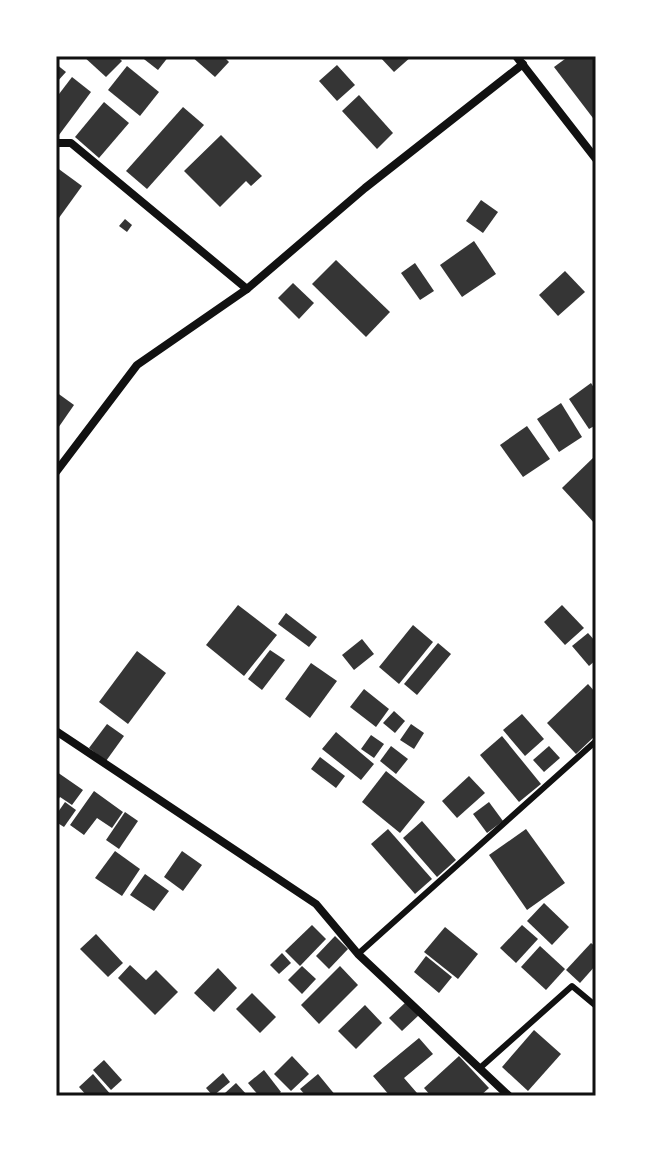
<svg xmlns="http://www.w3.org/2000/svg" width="652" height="1152" font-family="'PT Serif',serif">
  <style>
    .building { fill: #353535 }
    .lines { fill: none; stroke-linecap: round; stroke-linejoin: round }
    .service { stroke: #111; stroke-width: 6 }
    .minor { stroke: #111; stroke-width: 8 }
    .neatline { fill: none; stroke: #111; stroke-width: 3 }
  </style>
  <rect width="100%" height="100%" fill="#fff"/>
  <!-- building -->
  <g class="building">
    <polygon points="83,56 117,56 122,61 106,77"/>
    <polygon points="140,56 169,56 158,70"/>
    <polygon points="191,56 223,56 229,62 215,77"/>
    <polygon points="379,56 412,56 394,72"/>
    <polygon points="569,56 596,58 596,122 554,67"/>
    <polygon points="56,64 66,72 56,83"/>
    <polygon points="337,65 355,85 337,101 319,81"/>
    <polygon points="127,66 159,92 140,116 108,90"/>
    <polygon points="72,77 91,92 59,135 56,133 56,98"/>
    <polygon points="359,95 393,133 377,149 342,111"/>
    <polygon points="104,102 129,123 99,158 75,137"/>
    <polygon points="183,107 204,125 147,189 126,171"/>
    <polygon points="221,135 262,176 251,186 246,181 220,207 184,171"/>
    <polygon points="56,167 82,186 56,222"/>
    <polygon points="481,200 498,212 483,233 466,221"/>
    <polygon points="125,219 132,225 127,232 119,226"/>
    <polygon points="474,241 496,274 462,297 440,265"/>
    <polygon points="336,260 390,312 366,337 312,284"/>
    <polygon points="415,263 434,291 420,300 401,273"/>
    <polygon points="565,271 585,292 558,316 539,295"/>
    <polygon points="293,283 314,303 299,319 278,298"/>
    <polygon points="591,383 596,391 596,425 589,429 569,399"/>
    <polygon points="56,392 74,405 56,431"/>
    <polygon points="561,403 582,437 559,452 537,419"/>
    <polygon points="527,426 550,459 523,477 500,445"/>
    <polygon points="596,455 596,525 562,488"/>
    <polygon points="238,605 277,635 244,676 206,645"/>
    <polygon points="562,605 584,628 565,645 544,622"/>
    <polygon points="286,613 317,637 309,647 278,624"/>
    <polygon points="413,625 433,642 399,684 379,667"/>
    <polygon points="588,633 596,642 596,660 589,666 572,646"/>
    <polygon points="362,639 374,654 354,670 342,655"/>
    <polygon points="438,643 451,654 417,695 404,684"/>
    <polygon points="270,650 285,660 262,690 248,679"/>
    <polygon points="137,651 166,673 128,724 99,702"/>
    <polygon points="311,663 337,681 310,718 285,699"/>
    <polygon points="588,684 596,693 596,735 576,754 547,723"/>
    <polygon points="364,689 389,709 376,727 350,707"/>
    <polygon points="394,711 405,721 395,733 383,723"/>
    <polygon points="522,714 544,739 525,756 503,730"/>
    <polygon points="107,724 124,736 106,761 89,748"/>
    <polygon points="411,724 424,733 414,749 400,740"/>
    <polygon points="336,732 374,764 361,780 322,749"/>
    <polygon points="371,735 384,744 374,758 361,749"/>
    <polygon points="502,736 541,784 519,802 480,755"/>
    <polygon points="391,746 408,759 396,774 380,761"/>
    <polygon points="549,746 560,758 544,772 533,760"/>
    <polygon points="320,757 345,776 336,788 311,769"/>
    <polygon points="386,771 425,802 400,833 362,802"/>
    <polygon points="57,772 83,790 72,805 60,797 56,803"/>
    <polygon points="469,776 485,793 457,818 442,801"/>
    <polygon points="94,791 123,812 112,828 97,818 84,835 70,825"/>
    <polygon points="65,802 76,810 64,827 56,822 56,815"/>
    <polygon points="489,802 503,821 487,833 473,814"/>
    <polygon points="125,812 138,821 119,849 106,840"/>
    <polygon points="422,821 456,860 437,877 403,838"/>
    <polygon points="388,829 432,879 415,894 371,844"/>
    <polygon points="526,829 565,883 527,910 489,855"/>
    <polygon points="115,851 140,869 122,896 95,878"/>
    <polygon points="182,851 202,865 183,891 164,877"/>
    <polygon points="145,874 169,891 154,911 130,895"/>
    <polygon points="544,903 569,927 552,945 527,921"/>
    <polygon points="312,925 326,939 300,966 285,951"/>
    <polygon points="522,925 538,939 516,963 500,948"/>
    <polygon points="445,927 478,954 458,979 424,952"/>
    <polygon points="96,934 123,963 108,977 80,949"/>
    <polygon points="335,936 348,949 329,969 316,956"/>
    <polygon points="591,943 596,947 596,965 580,983 566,970"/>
    <polygon points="540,946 565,969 546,990 521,967"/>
    <polygon points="282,953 291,963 279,974 270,965"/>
    <polygon points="426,956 452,977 439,993 414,972"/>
    <polygon points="130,965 146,980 156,970 178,992 155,1015 118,978"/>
    <polygon points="302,966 316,979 302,994 288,980"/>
    <polygon points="340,966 358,985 319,1024 301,1005"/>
    <polygon points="218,968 237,988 214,1012 194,993"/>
    <polygon points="252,993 276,1017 260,1033 236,1009"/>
    <polygon points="406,1002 419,1015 402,1031 389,1018"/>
    <polygon points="365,1005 382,1023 356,1049 338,1031"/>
    <polygon points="534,1030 561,1054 528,1091 502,1067"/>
    <polygon points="419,1038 433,1054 404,1078 417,1093 390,1096 373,1076"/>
    <polygon points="292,1056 309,1074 291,1091 274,1074"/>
    <polygon points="459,1056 489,1088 480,1096 431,1096 424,1088"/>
    <polygon points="104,1060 122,1080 111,1090 93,1070"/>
    <polygon points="264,1070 281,1092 276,1096 259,1096 248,1083"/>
    <polygon points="223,1073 230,1082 213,1096 206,1088"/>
    <polygon points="93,1074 112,1096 87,1096 79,1087"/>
    <polygon points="318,1074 336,1096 306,1096 300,1089"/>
    <polygon points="236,1083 248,1096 225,1093"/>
  </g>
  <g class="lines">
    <!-- service -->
    <g class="service">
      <polyline points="358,954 596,741"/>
      <polyline points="481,1067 572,986 596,1006"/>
    </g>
    <!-- minor -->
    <g class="minor">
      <polyline points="516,56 596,159"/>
      <polyline points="56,143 71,143 247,289"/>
      <polyline points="56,472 137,365 247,289 365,188 523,64"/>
      <polyline points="56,731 316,904 358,954 509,1096"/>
    </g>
  </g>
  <!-- border -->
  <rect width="652" height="1152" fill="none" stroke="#ffffff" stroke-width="116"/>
  <rect x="58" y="58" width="536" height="1036" class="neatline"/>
</svg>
